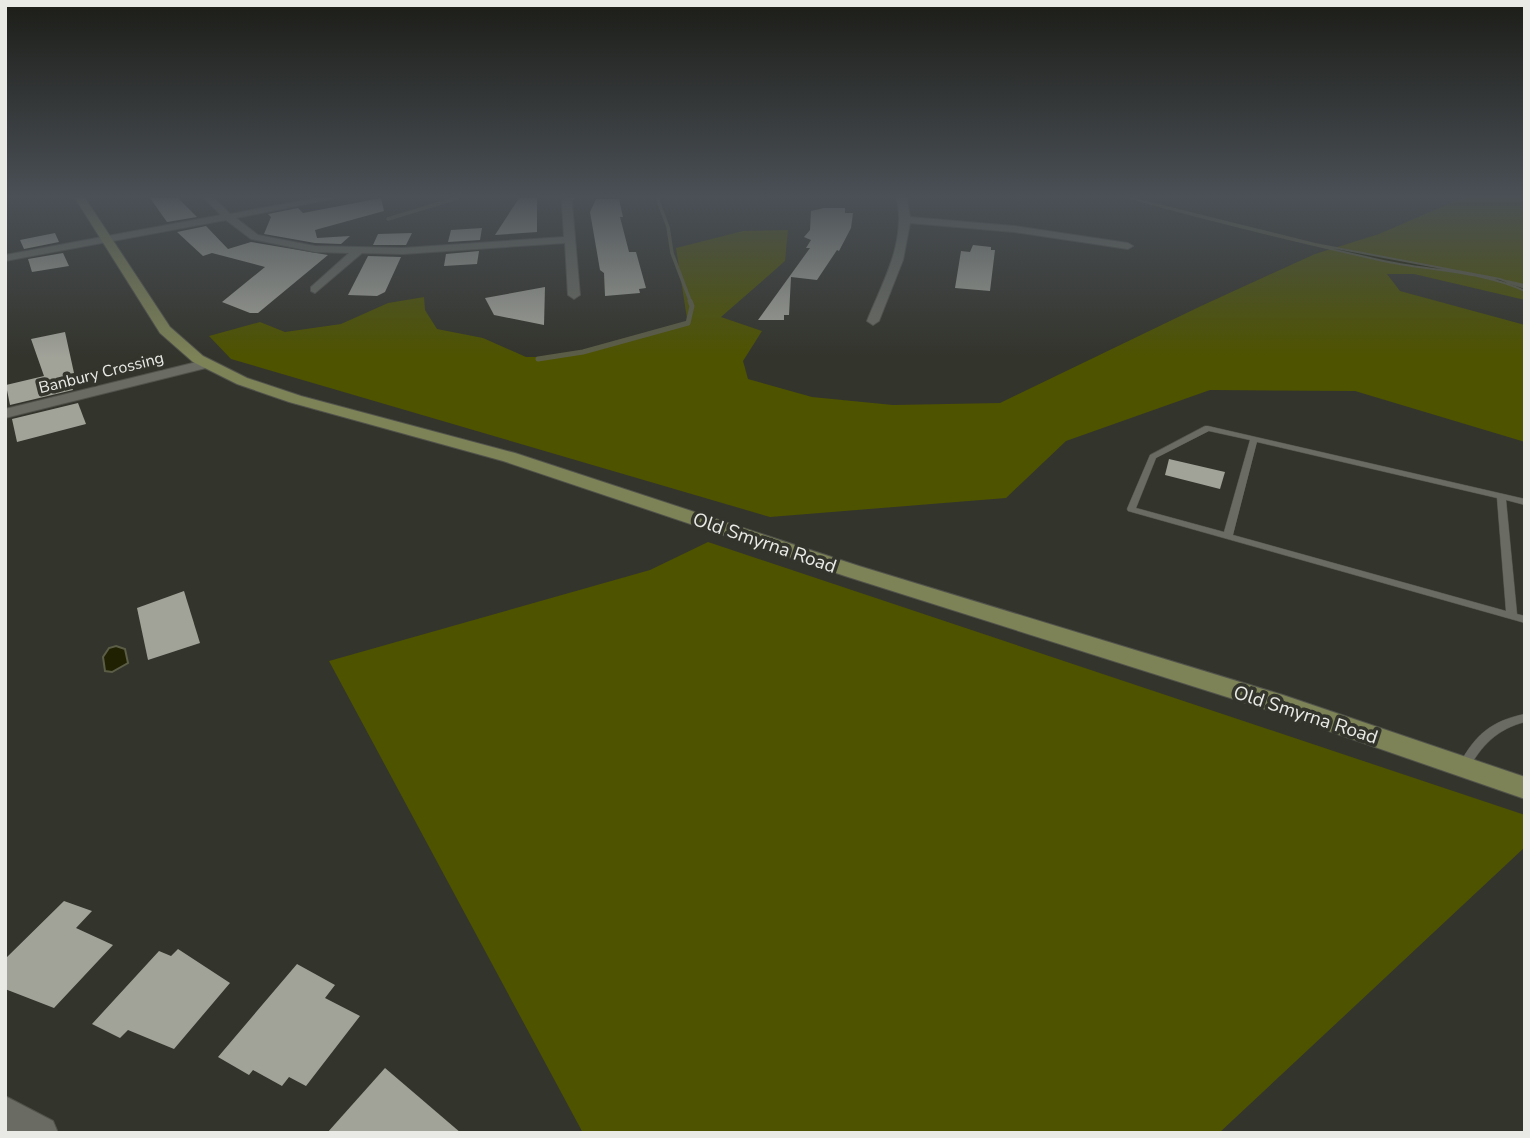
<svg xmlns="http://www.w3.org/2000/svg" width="1530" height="1138" font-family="'Nunito Sans',sans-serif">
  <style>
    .green { fill: #4e5300 }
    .water { fill: #1f2102; stroke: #5c5d46; stroke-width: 2 }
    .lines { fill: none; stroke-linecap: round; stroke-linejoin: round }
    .stream-far1 { stroke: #5c5d46; stroke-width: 3.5 }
    .stream { stroke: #5c5d46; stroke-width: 5 }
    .building { fill: #a1a399 }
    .lane-casing { stroke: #51524b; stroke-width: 1 }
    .street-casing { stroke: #51524b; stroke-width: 2 }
    .secondary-casing { stroke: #51524b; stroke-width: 2 }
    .lane { fill: #6a6c63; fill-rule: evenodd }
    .street { fill: #6a6c63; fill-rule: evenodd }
    .secondary { fill: #7d8257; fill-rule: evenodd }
    .labels { text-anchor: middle; stroke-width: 7; stroke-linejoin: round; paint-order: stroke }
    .far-street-label { font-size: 16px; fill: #e9eae5; stroke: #33342c }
    .street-label { font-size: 19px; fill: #e9eae5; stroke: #33342c }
  </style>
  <rect width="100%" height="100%" fill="#33342c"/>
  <!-- green -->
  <g class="green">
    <polygon points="1462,198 1525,198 1525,300 1414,274 1387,274 1400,291 1525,325 1525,442 1355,391 1210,390 1066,441 1006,498 770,517 231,359 209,336 260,322 285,332 341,324 388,303 424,297 425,310 437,329 483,338 526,357 561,357 688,325 676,248 743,231 788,230 785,261 721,317 762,331 743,361 748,379 812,397 893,405 1000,403 1201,306 1315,254 1379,234"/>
    <polygon points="708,542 1525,815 1525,847 1219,1133 583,1133 329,661 650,570"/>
  </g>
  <!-- water -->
  <g class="water">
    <path d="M1130 198 1315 244 1500 279 1525 288V291C1480 270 1426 271 1379 260 1295 241 1212 221 1130 198Z"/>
    <polygon points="116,646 125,649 128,663 112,672 105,671 103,657 109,648"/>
  </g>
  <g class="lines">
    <!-- stream-far1 -->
    <g class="stream-far1">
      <polyline points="657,198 668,227 672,253 691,303"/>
      <polyline points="388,219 457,198"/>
      <polyline points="1508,282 1525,286"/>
    </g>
    <!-- stream -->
    <polyline class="stream" points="538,359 583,352 688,323 692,306 690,301"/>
  </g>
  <!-- building -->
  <g class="building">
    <polygon points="150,198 178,198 197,217 167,222"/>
    <polygon points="381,198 384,211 315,230 317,238 350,236 341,244 315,243 264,234 271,217 268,214 298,208 303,213"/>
    <polygon points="519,198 537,198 537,232 495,235"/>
    <polygon points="596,199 619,199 623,217 620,217 629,252 636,252 646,288 639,289 640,293 605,296 604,273 600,270 590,212"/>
    <polygon points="824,208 845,208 845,213 853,213 851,228 839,251 837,250 817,280 791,277 789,315 784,315 784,320 758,320 810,248 806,248 811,240 804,237 810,230 811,211"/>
    <polygon points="206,226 228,249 251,242 328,255 258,313 250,313 222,302 265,267 212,253 203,256 177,232"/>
    <polygon points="482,228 480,240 448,242 451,230"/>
    <polygon points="55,233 59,242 24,249 20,240"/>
    <polygon points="412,233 406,245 373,245 378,234"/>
    <polygon points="973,245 991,247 991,250 995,250 990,291 955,288 961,251 970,252"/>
    <polygon points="479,251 477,264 444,266 446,254"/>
    <polygon points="63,253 69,266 32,272 28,259"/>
    <polygon points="368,256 401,257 385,292 377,296 348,295"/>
    <polygon points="545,287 544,325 494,315 485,298"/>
    <polygon points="65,332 74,373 68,374 73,390 10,405 6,385 44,376 31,339"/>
    <polygon points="78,403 86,424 17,442 12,419"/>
    <polygon points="1169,459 1225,472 1220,489 1165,475"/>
    <polygon points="184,591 200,643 148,660 137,608"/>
    <polygon points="64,901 92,911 76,928 113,945 54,1008 5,989 5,959"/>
    <polygon points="178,949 230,983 174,1049 128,1030 120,1038 92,1024 159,951 171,956"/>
    <polygon points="297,964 335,985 325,998 360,1016 306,1086 289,1077 282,1086 253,1070 249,1075 218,1057"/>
    <polygon points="385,1068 461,1133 327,1133"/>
  </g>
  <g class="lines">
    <defs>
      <g id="lane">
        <path d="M1205 426H1208L1525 499V505L1506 500 1517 614 1525 616V623L1128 511 1127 509 1150 455ZM1209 431 1250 440 1224 532 1136 508 1156 458ZM1257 442 1497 498 1506 611 1233 535Z"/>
        <path d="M1525 714V722C1497 729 1481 746 1468 770L1464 772 1460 770 1458 767C1474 736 1490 721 1525 714Z"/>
      </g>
      <g id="street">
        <polygon points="204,198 214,198 230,214 316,198 336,198 236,218 258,235 315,246 403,248 564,237 562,203 564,198 574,198 572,203 580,295 574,299 568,295 565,243 403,254 362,253 315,293 311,291 311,287 349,253 315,252 251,239 226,220 5,261 5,255 221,215"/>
        <path d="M897 198H907L910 217 1014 226 1128 243 1133 246 1128 249 1014 232 910 223 903 260 879 321 873 325 867 321C883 281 906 243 897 198Z"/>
        <polygon points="205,360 212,364 210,367 5,418 5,409"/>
        <polygon points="5,1096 53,1121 58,1133 5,1132"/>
      </g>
      <polygon id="secondary" points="75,198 85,198 170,327 203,356 247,378 301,396 515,453 859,566 1283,695 1525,777 1525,799 1265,709 845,576 503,461 289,402 237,384 193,362 160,333"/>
    </defs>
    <!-- lane casing -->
    <use href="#lane" class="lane-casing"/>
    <!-- street casing -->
    <use href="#street" class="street-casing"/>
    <!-- secondary casing -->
    <use href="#secondary" class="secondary-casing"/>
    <!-- lane -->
    <use href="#lane" class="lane"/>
    <!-- street -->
    <use href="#street" class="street"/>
    <!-- secondary -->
    <use href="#secondary" class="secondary"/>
  </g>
  <!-- sky -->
  <linearGradient id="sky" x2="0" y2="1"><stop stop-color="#1c1d18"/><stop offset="0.55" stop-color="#4a5056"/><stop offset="1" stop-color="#4a5056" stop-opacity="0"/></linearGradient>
  <rect width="1530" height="357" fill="url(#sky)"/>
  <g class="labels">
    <!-- far-street labels -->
    <g class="far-street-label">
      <text transform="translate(101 372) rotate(-14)" y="6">Banbury Crossing</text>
    </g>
    <!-- street labels -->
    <g class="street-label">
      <text transform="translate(765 542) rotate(19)" y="7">Old Smyrna Road</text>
      <text transform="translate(1306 714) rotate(18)" y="7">Old Smyrna Road</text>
    </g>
  </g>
  <!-- border -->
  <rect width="1530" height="1138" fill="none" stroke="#e9eae5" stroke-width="14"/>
</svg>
